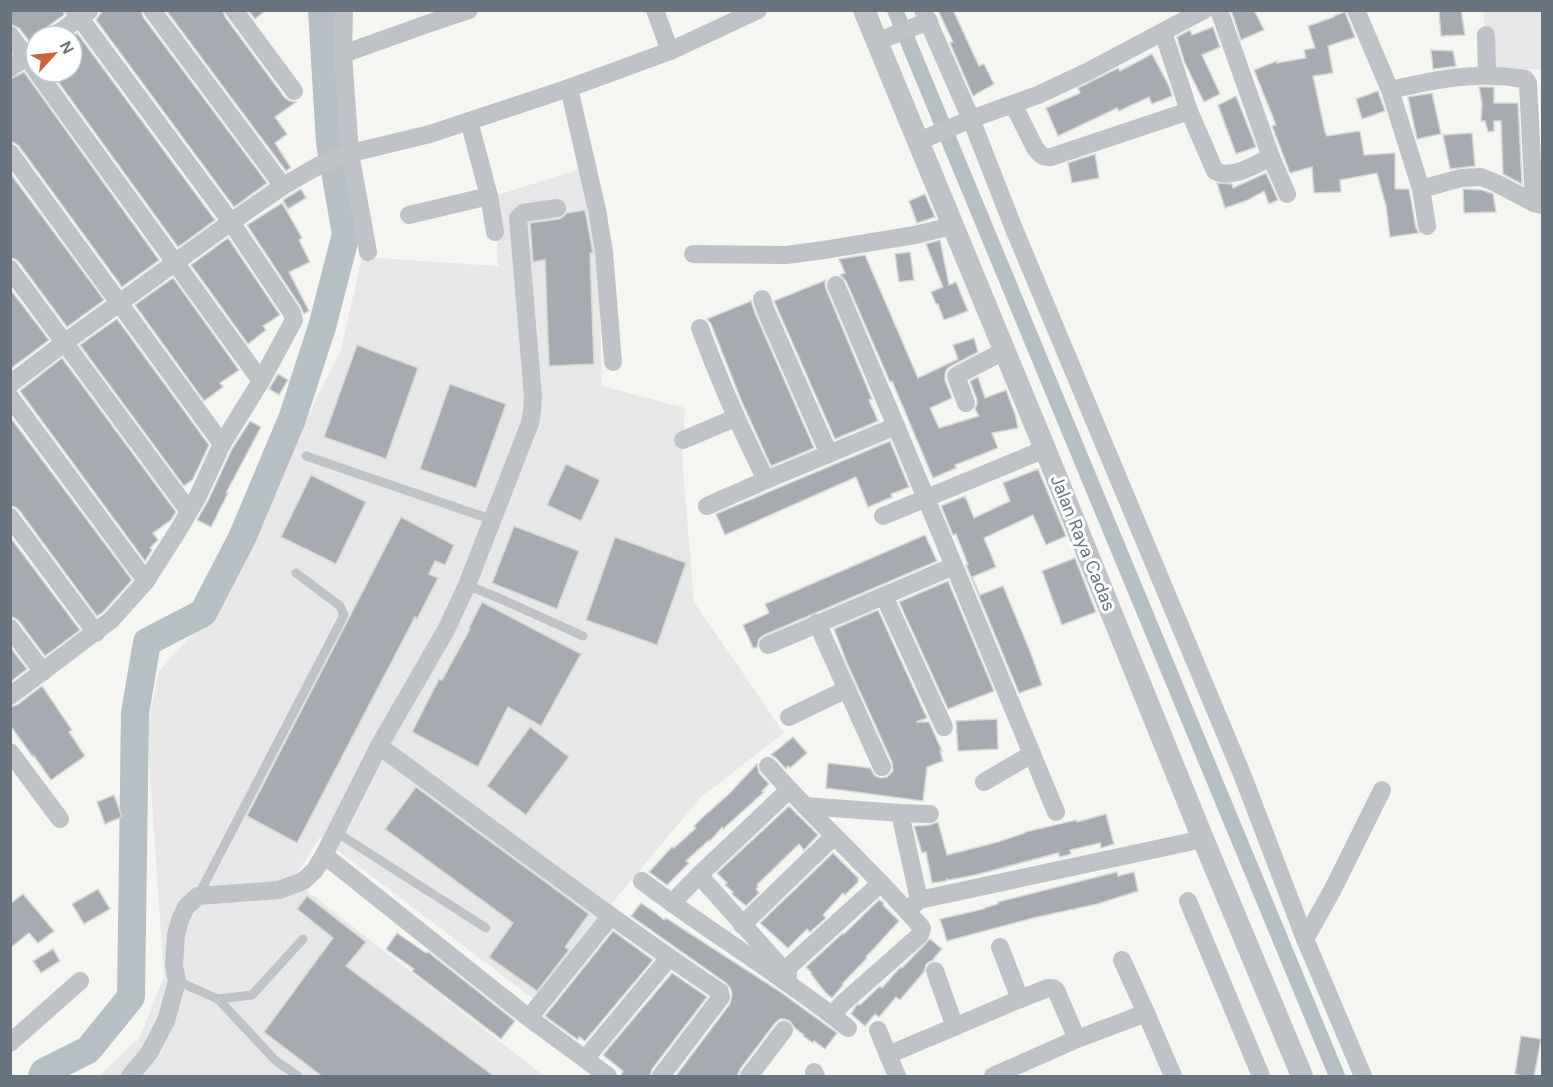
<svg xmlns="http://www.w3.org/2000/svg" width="1553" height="1087" font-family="'DM Sans',sans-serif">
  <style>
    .built { fill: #e6e7e6 }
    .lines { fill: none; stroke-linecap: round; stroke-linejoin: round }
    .canal { stroke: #b6c0c4; stroke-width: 16 }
    .river { stroke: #b6c0c4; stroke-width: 28 }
    .building { fill: #a5abb1; stroke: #d7d7d5; stroke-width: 1.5 }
    .service { stroke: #bfc2c6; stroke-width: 9 }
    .minor { stroke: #bfc2c6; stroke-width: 18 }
    .tertiary { stroke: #bfc2c6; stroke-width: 22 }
    .labels { text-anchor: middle; stroke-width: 6; stroke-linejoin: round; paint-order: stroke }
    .street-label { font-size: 18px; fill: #687480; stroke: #fff }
  </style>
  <rect width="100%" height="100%" fill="#f5f5f2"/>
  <!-- built -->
  <g class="built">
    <polygon points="1483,11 1542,11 1542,69 1492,72"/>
    <polygon points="580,169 599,266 602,386 685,408 682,457 694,602 784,733 701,797 613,902 535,1000 320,837 293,880 544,1076 99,1076 140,1037 164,977 147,730 159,671 209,615 341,350 362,257 498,266 495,196"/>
  </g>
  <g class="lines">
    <!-- canal -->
    <polyline class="canal" points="895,10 1337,1076"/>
    <!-- river -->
    <polyline class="river" points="42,1076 44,1072 88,1050 131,997 135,713 147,642 203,613 242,538 292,419 322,327 346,234 330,143 322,10"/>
  </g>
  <!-- building -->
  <g class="building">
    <polygon points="10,10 63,10 64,15 47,27 44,31 43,36 36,36 36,39 29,41 19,28 10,24"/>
    <polygon points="104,10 141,10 143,17 267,183 234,207 96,20 100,14"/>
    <polygon points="166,10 223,10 225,17 285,98 290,101 296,102 275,117 287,134 275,143 291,168 286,171"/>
    <polygon points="248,10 266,10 255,19"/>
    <polygon points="938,10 953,10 979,66 984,64 994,84 973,96 950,43 953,42"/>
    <polygon points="1231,10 1254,10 1264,30 1241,40"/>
    <polygon points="1439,10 1461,10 1465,35 1441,36"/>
    <polygon points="1345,12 1355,37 1328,46 1333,73 1313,76 1325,132 1327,136 1360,131 1364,155 1395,153 1395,189 1409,189 1416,228 1419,233 1390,237 1386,206 1377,173 1340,180 1341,192 1314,193 1312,167 1290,173 1272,126 1276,125 1254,70 1277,61 1277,63 1306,58 1304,50 1315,48 1308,26 1334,17 1334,16"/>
    <polygon points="1213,27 1220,47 1202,55 1220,94 1204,102 1184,61 1177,37 1190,30 1192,35"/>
    <polygon points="77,33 215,220 178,247 51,72 72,72 72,37"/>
    <polygon points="1431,50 1453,51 1456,66 1433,69"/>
    <polygon points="1152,54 1169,86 1172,96 1152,104 1149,97 1119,111 1117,108 1058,136 1046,108 1080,93 1078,88 1118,68 1120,71"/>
    <polygon points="24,72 159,260 122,287 19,146 15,143 10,142 10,79"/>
    <polygon points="1479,87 1494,87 1494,103 1518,103 1522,184 1503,174 1501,121 1494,121 1494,131 1488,132 1485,121 1481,121 1482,104"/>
    <polygon points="1378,91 1385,111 1362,119 1356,99"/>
    <polygon points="1432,93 1441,134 1417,139 1408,97"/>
    <polygon points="1236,96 1256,147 1236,154 1218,105"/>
    <polygon points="1472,133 1475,166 1450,169 1443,135"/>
    <polygon points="1095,154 1099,178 1072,183 1068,163"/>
    <polygon points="10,173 104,300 67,327 19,262 15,259 10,258"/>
    <polygon points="1266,173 1278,200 1269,204 1264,191 1248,200 1225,208 1217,183 1232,184 1233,188"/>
    <polygon points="301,189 306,198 288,209 283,200"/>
    <polygon points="1463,189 1482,190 1493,194 1496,212 1464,213"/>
    <polygon points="925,194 935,217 917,223 909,201"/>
    <polygon points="282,203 302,238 299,240 310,262 289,272 309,311 304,314 301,307 247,225"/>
    <polygon points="585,210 593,253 590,253 594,364 549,366 545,260 533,262 530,223 559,219 563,217 567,213"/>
    <polygon points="228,238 280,315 263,326 266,330 248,344 191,265"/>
    <polygon points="940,240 949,285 956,282 968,311 944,320 938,304 936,304 931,292 943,287 926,244"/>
    <polygon points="910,252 914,280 899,282 895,254"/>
    <polygon points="865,255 918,378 958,359 953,345 974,338 978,352 951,366 947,369 945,374 945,380 952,398 930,408 939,428 979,416 975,409 977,404 977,400 970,381 978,377 985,398 1006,390 1015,414 1018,428 992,433 998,448 955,465 956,468 933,478 892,381 890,382 846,281 840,275 845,273 839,259"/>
    <polygon points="173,278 239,370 220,383 223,387 204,401 135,305"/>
    <polygon points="826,280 825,284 826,289 872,399 869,400 878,421 835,439 774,301"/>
    <polygon points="10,289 49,340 10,369"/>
    <polygon points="751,301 755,313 814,448 771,466 741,400 711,324 707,319"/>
    <polygon points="117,319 209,445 193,479 184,486 80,345"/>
    <polygon points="357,345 418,368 386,459 324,437"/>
    <polygon points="62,358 176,512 171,520 153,533 158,540 150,548 152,550 145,561 20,391"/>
    <polygon points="278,374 288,380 279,395 269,389"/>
    <polygon points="450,384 506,404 476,488 420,469"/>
    <polygon points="10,417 132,580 103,612 97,616 19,510 15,507 10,506"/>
    <polygon points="250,421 261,427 226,493 228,493 211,527 197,520 208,501 232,449"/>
    <polygon points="890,441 909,487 891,494 892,497 868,507 856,477 725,535 716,514"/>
    <polygon points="566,464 600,480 581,521 547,505"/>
    <polygon points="1038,469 1066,536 1046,545 1033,515 984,538 996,567 972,577 980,595 1003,586 1030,651 1042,685 1019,693 966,565 968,565 956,534 953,535 941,506 965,496 974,518 1010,501 1003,483"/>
    <polygon points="311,475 366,502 336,564 281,537"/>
    <polygon points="401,517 454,545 445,565 435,561 429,574 438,578 417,619 415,617 297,843 247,816"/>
    <polygon points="514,526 579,551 557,609 492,583"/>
    <polygon points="925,535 937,561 764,635 759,639 757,647 753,648 743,625 769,613 765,604"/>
    <polygon points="10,537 80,630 45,656 19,621 15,618 10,617"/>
    <polygon points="615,537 686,563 657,645 586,620"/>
    <polygon points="1075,558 1096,612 1062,625 1042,571"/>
    <polygon points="948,581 994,691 948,709 899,602"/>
    <polygon points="482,602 581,654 541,726 508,707 478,767 412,732 439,679 442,680 470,629 469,628"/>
    <polygon points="878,610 927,718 916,722 929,722 942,751 940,751 943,761 927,767 923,801 826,788 828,763 870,768 875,776 880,778 887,777 893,771 892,762 847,663 834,629"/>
    <polygon points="10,647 27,669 10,682"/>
    <polygon points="42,686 72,730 69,732 85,756 51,780 34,756 33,757 10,725 10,707 17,705"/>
    <polygon points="997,719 998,749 958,751 956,721"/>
    <polygon points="530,727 569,757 526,815 487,786"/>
    <polygon points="793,737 807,753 790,768 788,766 786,769 776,758 771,755"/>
    <polygon points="757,764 759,773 769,784 762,791 764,792 723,829 722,827 710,841 709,840 686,861 689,863 667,885 649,872 672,847 674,848 696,828 694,826 702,818 729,794"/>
    <polygon points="416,787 589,914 565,947 569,950 537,991 489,957 513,923 385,829"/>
    <polygon points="114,795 122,817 105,824 97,802"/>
    <polygon points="789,806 818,835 804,850 799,844 757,885 758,887 756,889 759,893 746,906 732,894 733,892 725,885 727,883 717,873"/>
    <polygon points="1106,814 1114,844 1101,848 1100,843 1070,850 1071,854 1060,857 1058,853 975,875 949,880 947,879 946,881 932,883 926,852 922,853 914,826 930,825 938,822 947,855 998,842 1025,833 1025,832 1076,820 1077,822"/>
    <polygon points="833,853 858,878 858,882 845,895 843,893 823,915 826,918 810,932 807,929 788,948 760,923"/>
    <polygon points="1117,872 1118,876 1134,872 1138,891 1097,904 1033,918 947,941 940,919 984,909 984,908 998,904 998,902"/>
    <polygon points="98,889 110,909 84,924 72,904"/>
    <polygon points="23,894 54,931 38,943 29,933 10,948 10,904"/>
    <polygon points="307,896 366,942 346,966 495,1077 323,1077 264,1032 333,938 297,909"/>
    <polygon points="879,900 884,903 883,905 899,921 866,957 867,958 842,984 843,985 832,998 826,993 811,974 812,973 806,967 843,933 844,934"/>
    <polygon points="641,903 657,914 664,920 666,918 779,991 837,1033 825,1049 814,1041 813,1043 803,1036 804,1035 795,1028 790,1021 785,1019 780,1019 775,1023 740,1069 737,1077 675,1077 730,1004 732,995 731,989 726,983 631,916"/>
    <polygon points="613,931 653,960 585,1041 579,1037 578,1040 545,1016"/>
    <polygon points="397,933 426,953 428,952 515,1021 501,1039 412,971 414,969 386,949"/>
    <polygon points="930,939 942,949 933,959 934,960 931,961 926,964 924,972 900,1000 896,997 879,1017 875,1014 865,1026 851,1014 856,1006 859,1004 860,1005 880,986 882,988 897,971 901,967 902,968"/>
    <polygon points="53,949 60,961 41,973 33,961"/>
    <polygon points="672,973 707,997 652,1069 650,1077 620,1077 623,1071 603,1055"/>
    <polygon points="1521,1036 1541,1039 1534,1077 1525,1077 1515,1074"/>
  </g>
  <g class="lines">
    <!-- service -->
    <g class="service">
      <polyline points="306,456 493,520"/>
      <polyline points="467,585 501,599 583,636"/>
      <polyline points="336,832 486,928"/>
      <polyline points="198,896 344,615 340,606 296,573"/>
      <polyline points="177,981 218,999 252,995 303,939"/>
      <polyline points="218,999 276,1061 298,1076"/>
    </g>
    <!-- minor -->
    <g class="minor">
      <polyline points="152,10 283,186"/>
      <polyline points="234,10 294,91"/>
      <polyline points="344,10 343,54 350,153 368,252"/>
      <polyline points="655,10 670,51"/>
      <polyline points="923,10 971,119 1014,229 1242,774 1305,939 1363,1076"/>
      <polyline points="1219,10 1271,157 1287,194"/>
      <polyline points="1356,10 1390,90 1421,189 1427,226"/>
      <path d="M1163 32 1189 111 1215 171C1232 180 1256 164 1271 157"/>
      <polyline points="10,35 36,70"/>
      <polyline points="1486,35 1487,75"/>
      <polyline points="54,36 89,11"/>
      <polyline points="876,42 929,21"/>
      <polyline points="343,54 430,23 469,10"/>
      <polyline points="10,68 36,50"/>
      <polyline points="37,72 261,381"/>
      <polyline points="569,88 597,210 604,252 613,362"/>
      <path d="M1390 90C1438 79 1475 71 1525 79L1528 83 1534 203"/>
      <path d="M1013 104 1035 148C1040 154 1042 158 1051 157L1189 111"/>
      <polyline points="469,121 489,196 495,232"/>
      <polyline points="917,142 971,119 1038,95 1087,72 1204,10"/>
      <polyline points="10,153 222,444"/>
      <polyline points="1421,189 1461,178 1481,177 1496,183 1534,203 1542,205"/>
      <polyline points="409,215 489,196"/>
      <polyline points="693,254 786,255 824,250 915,235 952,226"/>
      <polyline points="10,269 189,511"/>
      <polyline points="836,285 896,426 1056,812"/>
      <polyline points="762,299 765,309 829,454"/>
      <path d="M700 328C719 380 741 430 766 480"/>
      <polyline points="10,384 64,343 231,222 283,186 318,166 343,155 430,134 569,88 670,51 758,10"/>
      <polyline points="10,397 146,581"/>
      <polyline points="966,403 956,376 1004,351"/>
      <polyline points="683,440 735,418"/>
      <polyline points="707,506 766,480 896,426"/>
      <polyline points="883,516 1045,449"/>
      <polyline points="10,517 96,633"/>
      <polyline points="884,596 944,727"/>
      <polyline points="817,623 882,767"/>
      <polyline points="10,628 43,672"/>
      <polyline points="768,645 954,566"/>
      <polyline points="10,696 111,620 146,581 179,529 198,496 222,444 261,381 294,320 292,313 231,222 74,10"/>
      <polyline points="789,717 847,689"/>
      <path d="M379 746C493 829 604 914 720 992L721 997 661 1076"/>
      <polyline points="10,752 60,819"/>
      <path d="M768 766C817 822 873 871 922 928L920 935 843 1003 832 1015"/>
      <polyline points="984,782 1032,754"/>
      <polyline points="805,806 900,813 919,900"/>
      <polyline points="900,813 930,814"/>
      <polyline points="324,855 529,1018 608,1076"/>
      <polyline points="699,875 788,975"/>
      <path d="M642 881C709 932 782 975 848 1028"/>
      <polyline points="1188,901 1261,1076"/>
      <polyline points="672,903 699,875 789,790"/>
      <polyline points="907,911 919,900 1203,839"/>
      <polyline points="742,925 834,836"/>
      <polyline points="1305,939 1333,889 1382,790"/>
      <polyline points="1000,947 1020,999"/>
      <polyline points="1122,960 1146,1013"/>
      <polyline points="784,971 881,883"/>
      <polyline points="935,971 955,1027"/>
      <polyline points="529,1018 610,917"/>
      <polyline points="878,1030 888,1055"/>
      <polyline points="10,1043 80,981"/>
      <polyline points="585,1059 669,958"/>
      <polyline points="814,1072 816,1076"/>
      <polyline points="130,1076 149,1053 166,1021 177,981 174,965 176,935 180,920 186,907 198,896 279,890 303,881 315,870 324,855 379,746 446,630 467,585 530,423 532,411 533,396 518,218 523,213 557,208"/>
      <polyline points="749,1076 784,1030"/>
      <polyline points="897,1076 888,1055 1020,999 1048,988 1053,988 1056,990 1077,1039"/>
      <polyline points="993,1076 1077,1039 1146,1013 1173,1076"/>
    </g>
    <!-- tertiary -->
    <polyline class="tertiary" points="864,10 1045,449 1203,839 1302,1076"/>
  </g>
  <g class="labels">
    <!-- street labels -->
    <g class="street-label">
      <text transform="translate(1083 543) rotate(68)" y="6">Jalan Raya Cadas</text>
    </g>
  </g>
  <!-- border -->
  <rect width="1553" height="1087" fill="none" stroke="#687480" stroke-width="24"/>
  <!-- north arrow -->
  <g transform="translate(54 54) rotate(63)"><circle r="28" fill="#ffffff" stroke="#c3c7cc" stroke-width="1.5"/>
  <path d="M0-4.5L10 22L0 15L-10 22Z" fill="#ce623a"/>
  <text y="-9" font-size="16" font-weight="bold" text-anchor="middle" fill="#687480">N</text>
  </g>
</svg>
